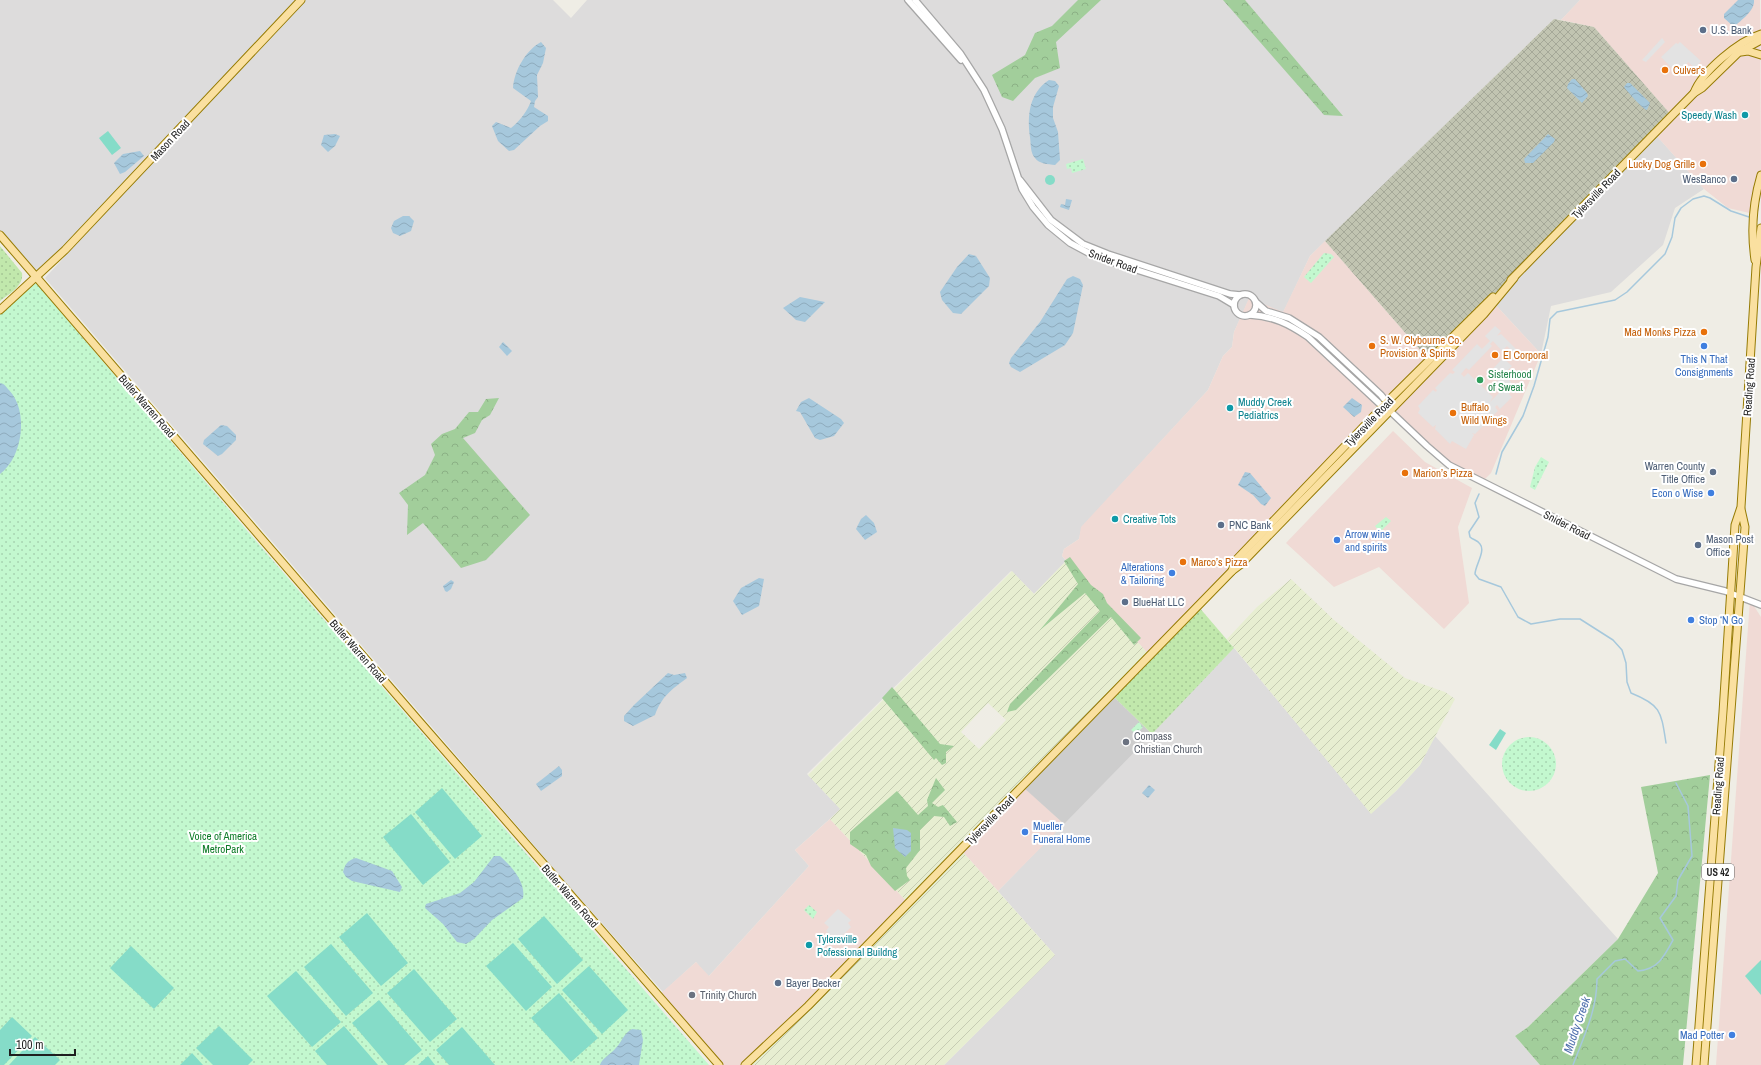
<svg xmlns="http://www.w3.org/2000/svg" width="1761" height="1065" font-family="'Archivo Narrow',sans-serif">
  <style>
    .residential { fill: #dddcdc }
    .commercial { fill: #f0dad5 }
    .religious { fill: #cdcdcd }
    .construction { fill: url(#construction-cross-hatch) }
    .farmland { fill: url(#farmland-furrows); fill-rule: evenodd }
    .grass { fill: url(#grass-dots) }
    .forest { fill: url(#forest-crowns) }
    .park { fill: url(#park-dots) }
    .pitch { fill: #85dcc8 }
    .parking { fill: #e3e3e3 }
    .water { fill: url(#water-waves) }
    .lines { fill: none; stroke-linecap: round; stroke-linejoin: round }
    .stream { stroke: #a6c8dc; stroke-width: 1.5 }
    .minor-casing { stroke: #a6a6a6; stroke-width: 8 }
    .major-casing { stroke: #967b04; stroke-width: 9 }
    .minor { stroke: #fff; stroke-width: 5.5 }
    .major { stroke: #fae0a0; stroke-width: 7 }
    .service-dot { fill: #5c6f8a; stroke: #fff; stroke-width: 1.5 }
    .food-dot { fill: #e8710a; stroke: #fff; stroke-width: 1.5 }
    .culture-dot { fill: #0f9aa8; stroke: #fff; stroke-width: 1.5 }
    .shop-dot { fill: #3f7fe0; stroke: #fff; stroke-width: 1.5 }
    .leisure-dot { fill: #2e9e5b; stroke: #fff; stroke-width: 1.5 }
    .worship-dot { fill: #6b7280; stroke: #fff; stroke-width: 1.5 }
    .labels { text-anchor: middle; stroke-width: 4; stroke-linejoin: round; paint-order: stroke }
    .shield { fill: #fff; stroke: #626262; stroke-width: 1 }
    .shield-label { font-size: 10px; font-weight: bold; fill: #1f1f1f }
    .service-label { font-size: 11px; fill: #4e5e75; stroke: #fff; text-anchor: start }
    .food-label { font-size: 11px; fill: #c56008; stroke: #fff; text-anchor: start }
    .culture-label { font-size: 11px; fill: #0d838f; stroke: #fff; text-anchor: start }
    .street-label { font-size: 11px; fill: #1f1f1f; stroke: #fff }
    .shop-label { font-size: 11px; fill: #366cbe; stroke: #fff; text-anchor: end }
    .leisure-label { font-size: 11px; fill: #27864d; stroke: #fff; text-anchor: start }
    .worship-label { font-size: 11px; fill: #5b616d; stroke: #fff; text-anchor: start }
    .park-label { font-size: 11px; fill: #0e7b28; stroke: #fff }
    .water-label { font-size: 12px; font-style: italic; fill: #4d6eac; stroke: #fff }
  </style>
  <defs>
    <pattern id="construction-cross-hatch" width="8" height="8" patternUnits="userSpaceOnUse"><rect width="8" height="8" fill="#c1c4b1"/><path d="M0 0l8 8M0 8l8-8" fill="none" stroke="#a5a898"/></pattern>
    <pattern id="farmland-furrows" width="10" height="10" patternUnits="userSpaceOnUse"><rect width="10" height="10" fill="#e7eed1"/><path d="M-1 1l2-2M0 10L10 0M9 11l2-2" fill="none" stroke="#c6ccb3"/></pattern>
    <pattern id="grass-dots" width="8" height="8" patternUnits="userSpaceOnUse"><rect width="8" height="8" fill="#c1e8ac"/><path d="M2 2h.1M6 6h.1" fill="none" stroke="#a5c794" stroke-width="1.8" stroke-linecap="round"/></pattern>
    <pattern id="forest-crowns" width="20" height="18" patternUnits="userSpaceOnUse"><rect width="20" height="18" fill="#a2ce9b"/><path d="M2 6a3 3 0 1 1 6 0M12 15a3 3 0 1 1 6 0" fill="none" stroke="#8bb085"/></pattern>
    <pattern id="park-dots" width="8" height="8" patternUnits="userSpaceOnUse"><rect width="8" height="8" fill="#c3f8cf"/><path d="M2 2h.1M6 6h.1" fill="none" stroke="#a7d4b1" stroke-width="1.8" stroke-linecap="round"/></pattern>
    <pattern id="water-waves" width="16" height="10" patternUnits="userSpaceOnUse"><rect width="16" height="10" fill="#a6c8dc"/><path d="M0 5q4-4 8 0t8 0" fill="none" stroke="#8eabbc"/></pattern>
  </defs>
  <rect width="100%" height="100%" fill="#efede5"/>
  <!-- residential -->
  <g class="residential">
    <polygon points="0,0 301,0 36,278 0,235"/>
    <polygon points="304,0 553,0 571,18 587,0 1580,0 1561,20 1554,19 1310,256 1283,313 1249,299 1234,332 1232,347 1223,356 1208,390 1082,527 1079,539 1064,549 1062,556 1066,561 1034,594 1011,571 807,774 841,809 795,850 809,866 708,977 696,962 663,992 562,878 45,278"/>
    <polygon points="1655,134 1704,189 1675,208 1663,245 1611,292 1551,306 1541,354 1492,301"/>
    <polygon points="1234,648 1371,813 1396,791 1420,765 1435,736 1618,939 1528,1027 1515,1036 1540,1065 944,1065 1055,955 998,891"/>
  </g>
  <!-- commercial -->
  <g class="commercial">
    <polygon points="1580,0 1760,0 1761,177 1758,215 1728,208 1704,189 1655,134 1672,116 1594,27 1561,20"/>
    <polygon points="1325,241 1429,360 1150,656 1062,556 1064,549 1079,539 1081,527 1208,390 1223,356 1232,347 1234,332 1249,298 1283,312 1310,256"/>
    <polygon points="1492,301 1541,354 1491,473 1482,482 1449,465 1387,407"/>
    <polygon points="1393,431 1425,462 1472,488 1458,527 1469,603 1444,629 1379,567 1334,587 1286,543"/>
    <polygon points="1750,600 1761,617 1761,1065 1716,1065"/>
    <polygon points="1023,786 1064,824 998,891 961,850"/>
    <polygon points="830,819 908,903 745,1065 719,1065 658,996 696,962 709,976 809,866 795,850"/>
  </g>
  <!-- religious -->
  <polygon class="religious" points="1112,695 1152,734 1064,824 1023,787"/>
  <!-- construction -->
  <polygon class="construction" points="1554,19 1594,27 1672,116 1518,273 1429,360 1325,241"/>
  <!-- farmland -->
  <g class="farmland">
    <path d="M1066 561 1150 656 961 850 1055 955 944 1065H750L908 903 830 819 840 809 808 775 1012 571 1034 594ZM988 703 1006 720 979 749 961 732Z"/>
    <polygon points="1291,579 1334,620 1405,678 1445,692 1455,699 1420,765 1396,791 1371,814 1227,639 1257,607"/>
  </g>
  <!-- grass -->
  <g class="grass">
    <path d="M0 246 22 273C24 286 9 294 0 301Z"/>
    <polygon points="1198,606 1234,648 1152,734 1112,695"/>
  </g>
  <!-- forest -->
  <g class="forest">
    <polygon points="1078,0 1101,0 1056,42 1060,68 1035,78 1013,101 1002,97 992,75 1025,55 1035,33 1052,26"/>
    <polygon points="1223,0 1245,0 1343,116 1324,115"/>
    <polygon points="499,398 490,415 482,420 475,433 463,438 530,515 486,560 461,568 423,523 407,535 408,505 399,493 425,475 435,455 431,444 442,434 455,429 469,412 478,412 486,399"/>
    <polygon points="1070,557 1091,585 1103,594 1107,603 1141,638 1134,645 1111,617 1016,710 1007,712 1010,704 1100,611 1085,593 1040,630 1078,584 1064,561"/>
    <polygon points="892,687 940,744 954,746 946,752 946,763 942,765 936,758 934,760 882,698"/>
    <polygon points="1710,775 1683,1065 1540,1065 1515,1036 1528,1027 1618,939 1658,873 1641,787"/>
    <polygon points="936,778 945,790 932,803 938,807 943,805 957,822 950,826 944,817 934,816 920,830 920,850 906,868 907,876 910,880 895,891 871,866 866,855 850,844 850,832 897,791 918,815 928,806 927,800"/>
  </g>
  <!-- park -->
  <g class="park">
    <polygon points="1083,159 1086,169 1072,173 1071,168 1067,169 1066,164"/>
    <polygon points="1324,253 1331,254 1334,257 1311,283 1304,277"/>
    <polygon points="36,283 249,533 709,1065 0,1065 0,314"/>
    <polygon points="1541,457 1549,462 1535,490 1530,487 1535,467"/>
    <polygon points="1386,517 1391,521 1380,532 1375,526"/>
    <polygon points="1139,722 1143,727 1136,734 1131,730"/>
    <circle cx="1529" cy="764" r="27"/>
    <polygon points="809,905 817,912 813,919 804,910"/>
  </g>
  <!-- pitch -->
  <g class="pitch">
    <polygon points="108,131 121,148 112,155 99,138"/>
    <circle cx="1050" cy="180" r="5"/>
    <polygon points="1500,729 1506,733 1496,750 1489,745"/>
    <polygon points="442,788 482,836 455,859 415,812"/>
    <polygon points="411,814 450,862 423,885 383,837"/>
    <polygon points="367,913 408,963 381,986 339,937"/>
    <polygon points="544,916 583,960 557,984 518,939"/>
    <polygon points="513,943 552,987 526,1011 486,966"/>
    <polygon points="331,944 373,993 346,1016 304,967"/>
    <polygon points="131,946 174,988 154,1009 110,968"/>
    <polygon points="1761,960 1761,995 1745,976"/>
    <polygon points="589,966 628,1010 602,1034 562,990"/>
    <polygon points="414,969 457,1019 430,1042 387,993"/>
    <polygon points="296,971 341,1022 312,1047 267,996"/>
    <polygon points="559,993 598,1038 571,1062 531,1018"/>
    <polygon points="379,1000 422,1050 404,1065 388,1065 352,1023"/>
    <polygon points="12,1017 32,1036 4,1065 0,1065 0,1030"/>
    <polygon points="219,1026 253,1060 248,1065 213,1065 196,1048"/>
    <polygon points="344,1026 378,1065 327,1065 315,1051"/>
    <polygon points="462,1027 495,1065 449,1065 436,1050"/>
    <polygon points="35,1037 60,1060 55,1065 9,1065"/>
    <polygon points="192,1053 203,1065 180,1065"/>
    <polygon points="428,1056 435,1065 418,1065"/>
  </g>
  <!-- parking -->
  <g class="parking">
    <polygon points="1662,38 1665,42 1646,62 1642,60"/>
    <polygon points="1680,42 1701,61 1695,68 1688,62 1681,72 1679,69 1676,72 1661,57 1676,43 1678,44"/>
    <polygon points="1495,326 1501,331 1497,336 1501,334 1516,349 1513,352 1507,346 1502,351 1493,341 1490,344 1492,346 1469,370 1466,368 1461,374 1464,377 1468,373 1493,397 1490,402 1501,391 1505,391 1504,387 1500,388 1495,383 1498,381 1489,373 1503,358 1512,366 1502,376 1499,373 1498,375 1501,377 1504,375 1511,382 1509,394 1512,397 1500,409 1497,405 1495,407 1498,411 1491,417 1488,416 1490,419 1475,434 1472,433 1474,435 1466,449 1452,441 1450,444 1435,429 1436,425 1433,427 1418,413 1420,409 1418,406 1433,390 1436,392 1437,390 1435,388 1450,373 1453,374 1455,372 1452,370 1477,344 1482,349 1490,341 1485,336"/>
    <polygon points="838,909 851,920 848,923 851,927 840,938 837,935 834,938 826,931 829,927 824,923"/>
  </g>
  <!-- water -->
  <g class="water">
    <path d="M1738 0H1754C1755 11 1741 20 1734 27L1724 18V14Z"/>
    <path d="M541 42 546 48 543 63 537 75 538 97 535 101 534 107 548 116V121L540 126 514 150 509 151 498 141 492 126 496 122 511 128C519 122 528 110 531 101L513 88C514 71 526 50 541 42Z"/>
    <polygon points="1572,79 1575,79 1587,93 1588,96 1582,103 1567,88 1568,84"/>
    <path d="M1049 80 1055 81 1059 86 1053 107V118L1058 132 1060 160 1055 165C1048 164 1039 164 1035 158 1030 153 1031 144 1030 137 1027 116 1029 93 1049 80Z"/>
    <path d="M1627 83H1630L1650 103 1647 110C1642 109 1628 92 1624 87Z"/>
    <polygon points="335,134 340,136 335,146 328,152 321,145 324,135"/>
    <polygon points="1548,134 1555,139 1554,142 1533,163 1525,163 1524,159"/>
    <polygon points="140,151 144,156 125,172 120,174 114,163 123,154"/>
    <polygon points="1066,199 1072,200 1069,210 1060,207 1061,204 1065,205"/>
    <polygon points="403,216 409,216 414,221 411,231 400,236 393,233 391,228 394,221"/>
    <polygon points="969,254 976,256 990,278 989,286 961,314 953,313 942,300 940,292 957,267"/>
    <polygon points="1073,276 1080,279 1083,285 1073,333 1065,345 1020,372 1011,367 1009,363 1011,358 1040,322 1067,279"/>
    <polygon points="800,297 825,302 805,322 796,320 783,308"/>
    <polygon points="503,342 512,351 507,356 499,347"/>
    <path d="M0 383C5 384 6 387 9 390 29 411 23 457 0 474Z"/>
    <polygon points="809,398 841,419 844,423 834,436 820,440 815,438 800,412 796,411 801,402"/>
    <polygon points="1352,398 1362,405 1361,412 1354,417 1343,407"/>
    <polygon points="221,425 227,426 236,435 236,440 222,454 218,456 203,444 204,440"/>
    <polygon points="1245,472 1250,473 1271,498 1265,506 1261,504 1253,495 1238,485"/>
    <polygon points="866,515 874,523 877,532 865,540 856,529 861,519"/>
    <polygon points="759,578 764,579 759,606 742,615 733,601 741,588"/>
    <polygon points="451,580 454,582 451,589 447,592 445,591 443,586"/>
    <path d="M668 673 674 675 685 673 687 678C671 690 662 696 655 715L633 726 624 721V716L634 705Z"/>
    <polygon points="559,766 562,770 562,776 541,791 536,784"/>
    <polygon points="1149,785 1155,790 1148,798 1142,793"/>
    <polygon points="893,828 907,830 911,833 911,851 905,857 895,848"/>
    <path d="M494 856H500C511 866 526 882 523 898L492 920 474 939 466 944 457 942 443 924 425 908 426 904 460 893 474 882Z"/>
    <path d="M356 858 392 871 402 887 400 892 352 881 346 877 343 872C345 864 348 860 356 858Z"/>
    <path d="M632 1029 641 1030 643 1040 639 1065H600C602 1058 610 1055 615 1049 622 1042 623 1034 632 1029Z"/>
  </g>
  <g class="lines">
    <!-- stream -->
    <g class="stream">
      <polyline points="1496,474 1502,452 1523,416 1534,386 1548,337 1550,319 1557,312 1615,300 1627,292 1665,254 1672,237 1675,218 1681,208 1693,199 1704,196 1710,198 1731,211 1749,217"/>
      <path d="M1479 494 1475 503 1479 517 1469 532 1470 537C1473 540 1478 540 1480 544 1486 551 1475 566 1475 574L1479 579 1501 587 1518 617 1531 624 1560 619H1580L1613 640 1622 650 1626 663 1627 682 1631 693C1661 705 1661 711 1666 743"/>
      <path d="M1573 1065C1584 1036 1597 1010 1597 979L1615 961 1625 959 1638 971C1658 969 1664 957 1673 940L1660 918 1676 896 1678 880 1692 856 1688 806 1676 783"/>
    </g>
    <defs>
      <g id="minor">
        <polyline points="908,0 961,60"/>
        <polyline points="915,0 960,53 984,90 1002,129 1022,189 1033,207 1048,225 1070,243 1096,257 1219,296 1234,305"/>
        <polyline points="1020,180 1051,220 1083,244 1108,254 1230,294 1240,295"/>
        <circle cx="1245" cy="305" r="11"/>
        <polyline points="1256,302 1266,311 1289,318 1319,337 1381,395 1389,405"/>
        <path d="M1250 315C1273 316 1289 324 1308 337L1383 407 1390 411 1427 446 1449 465 1676 579 1725 591 1761 605"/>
      </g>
      <g id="major">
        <polyline points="1741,52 1748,51 1761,55"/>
        <path d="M1694 93C1702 71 1739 41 1761 34"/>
        <polyline points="0,235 419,721 719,1065"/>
        <path d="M1755 260C1751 233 1753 202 1761 175"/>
        <polyline points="1511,280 1694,93 1702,88 1739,52 1761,40"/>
        <polyline points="0,310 65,250 301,0"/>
        <polyline points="1232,571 1235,561 1390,399 1493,297"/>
        <polyline points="745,1065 808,1006 1232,571 1240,565 1484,314 1514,278"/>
        <polyline points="1696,1065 1723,712 1735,525 1741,507 1756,267 1761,228"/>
        <polyline points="1704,1065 1745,527 1741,509"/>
      </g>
    </defs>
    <!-- minor casing -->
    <use href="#minor" class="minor-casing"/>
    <!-- major casing -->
    <use href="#major" class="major-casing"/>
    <!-- minor -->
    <use href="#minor" class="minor"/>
    <!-- major -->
    <use href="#major" class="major"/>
  </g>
  <!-- markers -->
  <g class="service-dot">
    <circle cx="1703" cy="30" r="4"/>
    <circle cx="1734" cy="179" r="4"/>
    <circle cx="1713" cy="472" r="4"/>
    <circle cx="1221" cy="525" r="4"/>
    <circle cx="1698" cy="545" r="4"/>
    <circle cx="1125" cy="602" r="4"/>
    <circle cx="778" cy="983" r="4"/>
  </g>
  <g class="food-dot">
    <circle cx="1665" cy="70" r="4"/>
    <circle cx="1703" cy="164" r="4"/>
    <circle cx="1704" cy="332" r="4"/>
    <circle cx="1372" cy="346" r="4"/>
    <circle cx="1495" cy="355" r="4"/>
    <circle cx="1453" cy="413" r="4"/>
    <circle cx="1405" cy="473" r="4"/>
    <circle cx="1183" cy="562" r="4"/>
  </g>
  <g class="culture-dot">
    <circle cx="1745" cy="115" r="4"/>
    <circle cx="1230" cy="408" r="4"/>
    <circle cx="1115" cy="519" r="4"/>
    <circle cx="809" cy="945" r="4"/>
  </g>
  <g class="shop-dot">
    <circle cx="1704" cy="346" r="4"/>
    <circle cx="1711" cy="493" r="4"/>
    <circle cx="1337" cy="540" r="4"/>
    <circle cx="1172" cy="573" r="4"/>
    <circle cx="1691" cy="620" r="4"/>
    <circle cx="1025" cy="832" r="4"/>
    <circle cx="1732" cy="1035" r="4"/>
  </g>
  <circle class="leisure-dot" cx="1480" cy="380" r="4"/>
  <g class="worship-dot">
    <circle cx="1126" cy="742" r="4"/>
    <circle cx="692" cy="995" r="4"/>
  </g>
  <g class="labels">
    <!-- shield labels -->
    <rect class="shield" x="1702" y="864" width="32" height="16" rx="3"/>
    <g class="shield-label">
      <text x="1718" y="876">US 42</text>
    </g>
    <!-- service labels -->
    <g class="service-label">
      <text x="1711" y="34">U.S. Bank</text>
      <text x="1726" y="183" text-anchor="end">WesBanco</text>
      <text x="1705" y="470" text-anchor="end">Warren County<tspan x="1705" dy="13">Title Office</tspan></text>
      <text x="1229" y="529">PNC Bank</text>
      <text x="1706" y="543">Mason Post<tspan x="1706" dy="13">Office</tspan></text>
      <text x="1133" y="606">BlueHat LLC</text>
      <text x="786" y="987">Bayer Becker</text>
    </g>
    <!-- food labels -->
    <g class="food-label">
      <text x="1673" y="74">Culver's</text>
      <text x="1695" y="168" text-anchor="end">Lucky Dog Grille</text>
      <text x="1696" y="336" text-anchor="end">Mad Monks Pizza</text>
      <text x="1380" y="344">S. W. Clybourne Co.<tspan x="1380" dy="13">Provision &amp; Spirits</tspan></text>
      <text x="1503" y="359">El Corporal</text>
      <text x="1461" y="411">Buffalo<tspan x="1461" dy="13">Wild Wings</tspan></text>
      <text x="1413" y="477">Marion’s Pizza</text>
      <text x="1191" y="566">Marco’s Pizza</text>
    </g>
    <!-- culture labels -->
    <g class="culture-label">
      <text x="1737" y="119" text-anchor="end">Speedy Wash</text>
      <text x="1238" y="406">Muddy Creek<tspan x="1238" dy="13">Pediatrics</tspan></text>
      <text x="1123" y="523">Creative Tots</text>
      <text x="817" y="943">Tylersville<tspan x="817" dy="13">Pofessional Buildng</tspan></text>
    </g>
    <!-- street labels -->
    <g class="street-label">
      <text transform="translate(170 140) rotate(-47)" y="4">Mason Road</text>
      <text transform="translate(1596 194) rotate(-46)" y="4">Tylersville Road</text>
      <text transform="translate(1113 261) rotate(20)" y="4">Snider Road</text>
      <text transform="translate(1749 387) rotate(-86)" y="4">Reading Road</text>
      <text transform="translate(147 406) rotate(49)" y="4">Butler Warren Road</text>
      <text transform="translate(1369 422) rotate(-46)" y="4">Tylersville Road</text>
      <text transform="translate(1567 525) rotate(27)" y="4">Snider Road</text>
      <text transform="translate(358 651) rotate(49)" y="4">Butler Warren Road</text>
      <text transform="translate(1718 786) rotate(-86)" y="4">Reading Road</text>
      <text transform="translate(990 820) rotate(-46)" y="4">Tylersville Road</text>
      <text transform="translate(570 896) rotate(49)" y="4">Butler Warren Road</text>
    </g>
    <!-- shop labels -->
    <g class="shop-label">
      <text x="1704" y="363" text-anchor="middle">This N That<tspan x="1704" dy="13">Consignments</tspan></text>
      <text x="1703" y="497">Econ o Wise</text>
      <text x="1345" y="538" text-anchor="start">Arrow wine<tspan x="1345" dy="13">and spirits</tspan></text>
      <text x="1164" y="571">Alterations<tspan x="1164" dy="13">&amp; Tailoring</tspan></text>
      <text x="1699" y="624" text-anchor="start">Stop ‘N Go</text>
      <text x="1033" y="830" text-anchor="start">Mueller<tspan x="1033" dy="13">Funeral Home</tspan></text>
      <text x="1724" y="1039">Mad Potter</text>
    </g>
    <!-- leisure labels -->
    <g class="leisure-label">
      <text x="1488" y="378">Sisterhood<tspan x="1488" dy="13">of Sweat</tspan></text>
    </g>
    <!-- worship labels -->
    <g class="worship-label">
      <text x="1134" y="740">Compass<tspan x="1134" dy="13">Christian Church</tspan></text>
      <text x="700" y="999">Trinity Church</text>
    </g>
    <!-- park labels -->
    <g class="park-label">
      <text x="223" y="840">Voice of America<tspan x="223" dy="13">MetroPark</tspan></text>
    </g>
    <!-- water labels -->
    <g class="water-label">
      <text transform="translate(1577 1025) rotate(-71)" y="4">Muddy Creek</text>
    </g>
  </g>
  <!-- scale -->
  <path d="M10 1049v6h65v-6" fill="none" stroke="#1f1f1f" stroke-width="2"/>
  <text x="16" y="1049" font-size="12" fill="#1f1f1f" stroke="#ffffff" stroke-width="3" paint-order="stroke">100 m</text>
</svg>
